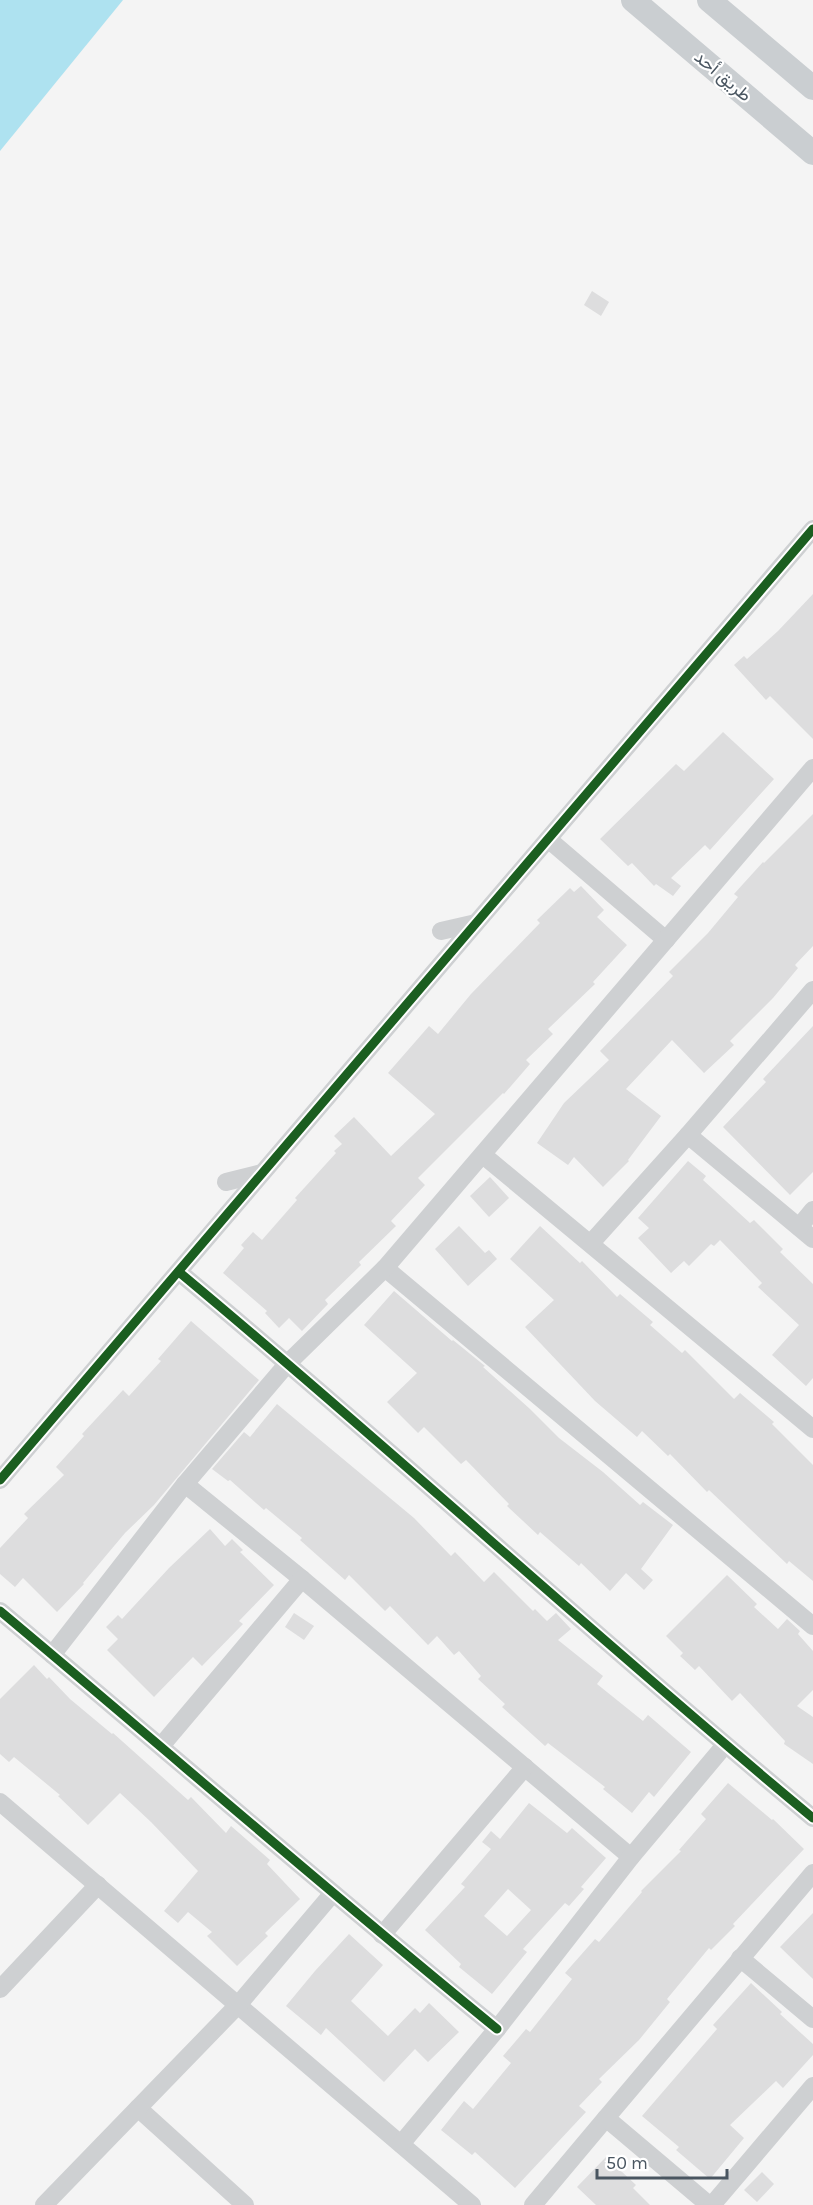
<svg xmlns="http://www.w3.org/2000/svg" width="813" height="2205" font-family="Karla,Vazirmatn,sans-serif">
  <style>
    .water { fill: #aee2f0 }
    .building { fill: #ddddde; fill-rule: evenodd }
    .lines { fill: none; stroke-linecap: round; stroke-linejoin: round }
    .minor { stroke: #ced0d2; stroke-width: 18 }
    .major { stroke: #caced1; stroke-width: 24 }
    .cycleway-casing { stroke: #fff; stroke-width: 13 }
    .cycleway { stroke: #1b5e20; stroke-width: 9 }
    .labels { text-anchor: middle; stroke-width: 4.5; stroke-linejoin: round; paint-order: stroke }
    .street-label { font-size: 18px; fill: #4a5661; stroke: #fff }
  </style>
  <rect width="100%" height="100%" fill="#f4f4f4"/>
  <!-- water -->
  <polygon class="water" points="0,0 123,0 0,151"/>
  <!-- building -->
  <g class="building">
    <polygon points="592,291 609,302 601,316 584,305"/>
    <polygon points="813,594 813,739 770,696 766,700 734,665 744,656 747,659 778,631"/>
    <polygon points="723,732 774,779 710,850 705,845 671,878 681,886 673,896 656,884 654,886 632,863 628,866 600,839 676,764 684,771"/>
    <polygon points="813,814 813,946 795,965 798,968 773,998 730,1041 734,1045 704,1073 672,1040 626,1089 661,1116 628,1160 629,1161 603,1187 574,1157 568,1165 537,1143 564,1103 609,1060 600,1051 673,976 669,972 708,933 738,897 734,894 763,862 764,863"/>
    <polygon points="581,886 604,910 597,917 627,945 593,982 595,984 548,1029 553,1034 526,1060 530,1064 504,1094 503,1093 418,1178 425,1185 391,1221 396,1226 359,1262 361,1265 325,1300 328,1304 302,1331 289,1318 279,1328 265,1313 267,1311 223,1273 244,1248 241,1245 253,1232 262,1240 297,1200 295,1198 336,1153 334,1151 342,1144 334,1136 354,1117 391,1156 435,1114 388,1073 429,1026 438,1034 471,994 540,923 537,920 570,888 574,892"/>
    <polygon points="813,1026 813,1172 790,1195 723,1127 766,1082 763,1079"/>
    <polygon points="688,1161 706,1176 703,1180 750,1223 754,1220 783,1249 780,1252 813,1284 813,1378 806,1386 772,1355 799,1325 758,1287 762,1283 720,1240 714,1246 711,1244 689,1266 684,1261 671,1273 638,1238 649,1228 638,1218"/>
    <polygon points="490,1177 509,1198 489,1217 470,1196"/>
    <polygon points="459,1226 485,1253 489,1250 497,1259 468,1286 435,1249"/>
    <polygon points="540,1226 580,1263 582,1261 617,1297 620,1294 653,1322 650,1325 682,1353 685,1350 734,1399 740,1393 774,1422 772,1424 813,1465 813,1581 789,1561 787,1564 709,1490 707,1492 670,1454 668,1456 642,1431 637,1437 595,1401 525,1327 554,1300 510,1259"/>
    <polygon points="394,1291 452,1341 453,1340 485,1366 483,1367 530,1409 559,1438 603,1472 640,1505 643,1502 673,1525 641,1569 653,1580 644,1590 626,1573 610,1591 581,1563 579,1566 540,1532 538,1535 507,1506 509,1504 466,1460 461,1464 424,1427 418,1433 387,1402 417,1373 364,1325"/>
    <polygon points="191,1321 259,1380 154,1505 125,1533 83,1583 84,1584 57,1612 23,1578 15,1587 0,1574 0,1548 28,1518 24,1514 64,1475 56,1467 84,1436 82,1434 123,1390 129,1396 161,1361 158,1359"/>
    <polygon points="277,1404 414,1518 451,1556 455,1552 484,1582 494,1572 533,1611 535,1609 547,1621 556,1613 571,1629 558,1640 603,1676 597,1684 643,1721 648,1715 691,1752 654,1797 649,1792 632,1813 603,1789 605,1787 548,1743 545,1746 502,1707 505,1704 478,1679 481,1676 459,1651 454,1655 437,1636 428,1645 390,1606 385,1611 349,1575 345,1580 300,1540 302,1538 266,1508 264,1510 230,1480 228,1481 212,1469 244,1432 250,1437"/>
    <polygon points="210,1529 225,1546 232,1539 243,1550 240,1552 274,1585 239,1621 243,1624 202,1666 193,1657 154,1697 107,1650 118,1639 106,1627 118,1615 122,1619 169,1568"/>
    <polygon points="727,1575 757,1604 754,1607 778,1629 787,1619 800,1631 798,1634 813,1651 813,1690 797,1706 813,1717 813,1764 784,1744 785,1741 740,1693 732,1701 699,1666 695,1670 680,1656 683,1653 666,1636"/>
    <polygon points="294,1613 314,1626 304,1640 285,1627"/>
    <polygon points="34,1665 47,1679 49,1677 70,1699 112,1734 113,1733 188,1800 191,1797 226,1833 231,1826 270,1860 267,1864 300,1899 265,1933 268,1936 237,1966 207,1936 212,1932 188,1912 178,1923 164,1911 198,1871 151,1822 120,1793 88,1825 58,1796 60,1795 14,1757 9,1762 0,1754 0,1699"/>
    <polygon points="728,1783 772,1820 773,1819 804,1849 733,1924 735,1926 711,1950 709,1948 667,1999 670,2002 639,2040 599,2079 602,2082 579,2106 586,2112 515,2188 475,2152 472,2155 441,2130 464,2101 473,2109 511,2063 503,2056 526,2029 530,2032 572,1979 565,1973 595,1939 599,1942 642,1892 641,1891 681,1851 679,1850 706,1819 701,1814"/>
    <path d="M529 1803 567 1833 572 1828 606 1858 581 1887 584 1889 569 1906 565 1903 523 1949 527 1952 492 1994 459 1967 461 1964 425 1930 465 1887 461 1884 491 1849 482 1842 491 1831 500 1839ZM508 1889 531 1910 507 1936 484 1916Z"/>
    <polygon points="813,1913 813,1979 780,1947"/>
    <polygon points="349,1934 383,1965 351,2001 388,2036 415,2008 420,2013 429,2003 459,2032 428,2062 415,2049 384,2082 326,2028 321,2035 286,2006 315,1971"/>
    <polygon points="751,1983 782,2012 780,2014 813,2044 813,2055 783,2088 776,2081 730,2125 744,2138 710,2179 676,2150 679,2147 642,2116 717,2029 713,2025"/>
    <polygon points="606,2157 636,2185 633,2188 650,2205 596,2205 577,2187"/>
    <polygon points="762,2172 774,2184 757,2202 744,2190"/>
  </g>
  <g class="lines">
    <!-- minor -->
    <g class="minor">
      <polyline points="548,839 666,940"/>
      <polyline points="441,931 476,923"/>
      <polyline points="688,1135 813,1239"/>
      <polyline points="483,1155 813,1429"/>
      <polyline points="226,1182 262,1173"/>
      <polyline points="799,1227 813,1210"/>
      <polyline points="591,1243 688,1135 813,990"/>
      <polyline points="385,1268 813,1626"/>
      <path d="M179 1272C393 1450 598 1640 813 1818"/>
      <polyline points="0,1480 813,529"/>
      <polyline points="185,1484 302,1579 631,1857"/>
      <path d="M0 1611C166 1750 329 1892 497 2029"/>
      <polyline points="52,1655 185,1484 288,1363 385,1268 813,768"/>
      <polyline points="161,1746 302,1579"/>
      <polyline points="0,1802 472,2205"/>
      <polyline points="382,1935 525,1767"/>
      <polyline points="740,1958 813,2019"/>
      <polyline points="0,1989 98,1885"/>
      <polyline points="138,2108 245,2205"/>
      <polyline points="401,2144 497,2029 631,1857 725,1745"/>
      <polyline points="44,2205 238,2005 333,1893"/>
      <polyline points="533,2205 606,2118"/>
      <polyline points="709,2205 606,2118 813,1873"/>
      <polyline points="712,2205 813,2086"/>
    </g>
    <!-- major -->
    <g class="major">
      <polyline points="633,0 813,153"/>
      <polyline points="709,0 813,88"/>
    </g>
    <defs>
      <g id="cycleway">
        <path d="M179 1272C393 1450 598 1640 813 1818"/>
        <polyline points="0,1480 813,529"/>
        <path d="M0 1611C166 1750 329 1892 497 2029"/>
      </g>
    </defs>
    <!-- cycleway casing -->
    <use href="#cycleway" class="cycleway-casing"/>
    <!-- cycleway -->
    <use href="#cycleway" class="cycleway"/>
  </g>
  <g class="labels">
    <!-- street labels -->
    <g class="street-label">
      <text transform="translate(723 76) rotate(40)" y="6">طريق أحد</text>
    </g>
  </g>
  <!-- scale -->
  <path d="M597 2169v9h130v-9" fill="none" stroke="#4a5661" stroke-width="3"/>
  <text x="606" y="2169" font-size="18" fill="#4a5661" stroke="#ffffff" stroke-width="4.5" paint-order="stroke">50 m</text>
</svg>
